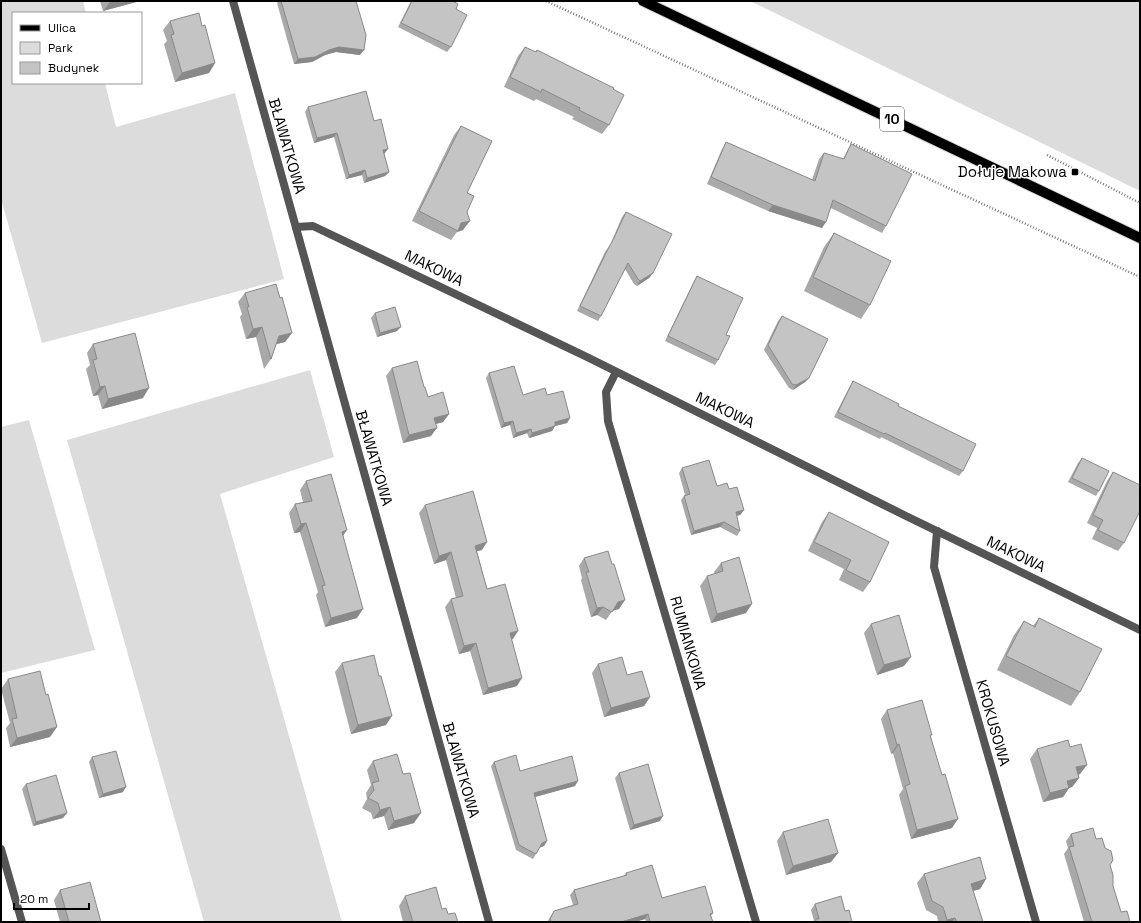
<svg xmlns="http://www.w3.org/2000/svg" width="1141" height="923" font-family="'Space Grotesk',sans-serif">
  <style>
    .green { fill: #dcdcdc }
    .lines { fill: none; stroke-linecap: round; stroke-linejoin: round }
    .primary-casing { stroke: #dbdbdb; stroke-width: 12 }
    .path { stroke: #777; stroke-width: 2.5; stroke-dasharray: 1 2; stroke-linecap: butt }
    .minor { stroke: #555; stroke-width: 8 }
    .primary { stroke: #000; stroke-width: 10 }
    .wall { fill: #a9a9a9 }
    .shaded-wall { fill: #898989 }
    .building { fill: #c4c4c4; stroke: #898989 }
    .poi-dot { fill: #000; stroke: #fff; stroke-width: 1.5 }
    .labels { text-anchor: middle; stroke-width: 3; stroke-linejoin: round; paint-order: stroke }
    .shield { fill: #fff; stroke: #4c4c4c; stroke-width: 1 }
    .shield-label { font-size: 14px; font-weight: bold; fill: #000 }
    .street-label { font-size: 15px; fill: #000; stroke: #fff }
    .poi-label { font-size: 15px; fill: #000; stroke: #fff; text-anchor: end }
  </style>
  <rect width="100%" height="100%" fill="#fff"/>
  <!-- green -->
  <g class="green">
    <polygon points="1,1 83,1 86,13 13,13 13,83 105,83 116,127 235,93 284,279 42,343 1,199"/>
    <polygon points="750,1 1140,1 1140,191"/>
    <polygon points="310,370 334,457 220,494 342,922 204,922 67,440"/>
    <polygon points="29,420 95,650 1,673 1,427"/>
  </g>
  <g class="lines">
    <defs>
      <polyline id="primary" points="643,1 1140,238"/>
    </defs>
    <!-- primary casing -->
    <use href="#primary" class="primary-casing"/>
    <!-- path -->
    <g class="path">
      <polyline points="546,1 1140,277"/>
      <polyline points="1047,155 1140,203"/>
    </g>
    <!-- minor -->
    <g class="minor">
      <polyline points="233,1 489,922"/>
      <polyline points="296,227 313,226 587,357 906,516 1140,630"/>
      <polyline points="616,372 606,392 608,421 756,922"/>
      <polyline points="937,531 934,567 1036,922"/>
      <polyline points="1,849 22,922"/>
    </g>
    <!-- primary -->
    <use href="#primary" class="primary"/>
  </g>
  <!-- wall -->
  <g class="wall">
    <polygon points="100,1 140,1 103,11"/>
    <polygon points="279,1 356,1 360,55 336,52 325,55 312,62 294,64 277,3"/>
    <polygon points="411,1 453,1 451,47 447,52 398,27"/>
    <polygon points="170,21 215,63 209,73 175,82 164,44 167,41 163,30"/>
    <polygon points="525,47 535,52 537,50 613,89 609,125 602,134 572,119 574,117 536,99 534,101 504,87 518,56"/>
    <polygon points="308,107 374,121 385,153 384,154 389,172 385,176 364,183 362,175 346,179 334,137 314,143 305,112"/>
    <polygon points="461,126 467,193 467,212 463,230 457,232 451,240 412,221 454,135"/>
    <polygon points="726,142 812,180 819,159 824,153 843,159 847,151 851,144 886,226 882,233 831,208 822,228 768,211 707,184 722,149"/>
    <polygon points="626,212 653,273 649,278 637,286 634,284 625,269 601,316 598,321 577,311 605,252 610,245 622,217"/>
    <polygon points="834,233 870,305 861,319 804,291 824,247"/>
    <polygon points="697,276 726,335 718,360 715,365 665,341 694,281"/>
    <polygon points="245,293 280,298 292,333 285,342 276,344 271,359 264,369 256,337 246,339 240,317 242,314 238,302"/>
    <polygon points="375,313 397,331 377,337 371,318"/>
    <polygon points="782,316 809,378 805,382 793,390 789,388 764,350 778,321"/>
    <polygon points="93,344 143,398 102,409 98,395 93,396 86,369 90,365 87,353"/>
    <polygon points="392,368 424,387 428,397 449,414 443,422 436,424 431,436 403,443 386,376"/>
    <polygon points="489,373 523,395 547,395 570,418 567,423 555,426 552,431 529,438 527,433 513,438 510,425 501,428 486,378"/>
    <polygon points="853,381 898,406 963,471 959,476 881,437 880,439 834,417 850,386"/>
    <polygon points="1082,458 1099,491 1096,496 1068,482 1078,463"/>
    <polygon points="682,468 717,486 729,489 744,510 740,515 736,516 740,531 737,536 720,527 691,535 681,500 684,496 685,495 679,473"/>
    <polygon points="1113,472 1139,495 1124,543 1118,551 1092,539 1097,528 1087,523 1107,481"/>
    <polygon points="306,481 343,536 357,618 325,627 316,595 318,592 300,532 294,533 289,513 295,504 303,502 300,490"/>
    <polygon points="425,505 482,550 477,551 487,589 513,639 511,639 517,686 483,695 470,651 459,654 445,607 451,599 456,598 446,560 434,564 419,513"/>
    <polygon points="829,512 870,582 863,592 839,580 844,569 808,551 822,522"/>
    <polygon points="584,558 619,609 613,610 606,620 597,615 591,617 581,580 582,578 579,566"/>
    <polygon points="721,563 746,613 711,623 700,586 707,576 715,574 714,572"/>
    <polygon points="1039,618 1080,692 1071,706 997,670 1014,635 1024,621 1033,626"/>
    <polygon points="871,624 904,666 877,675 864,633"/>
    <polygon points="342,663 386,725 351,734 335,672"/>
    <polygon points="598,664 627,675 650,697 644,706 604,717 592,673"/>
    <polygon points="8,679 46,695 50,737 10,747 6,728 10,723 1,689"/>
    <polygon points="887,710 931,737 952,828 911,839 899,795 903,789 893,753 891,754 881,719"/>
    <polygon points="1070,747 1080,774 1078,775 1079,778 1072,787 1069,788 1063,797 1043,802 1030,759 1037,749"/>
    <polygon points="92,757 123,792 99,798 89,762"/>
    <polygon points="373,761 414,823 388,830 384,816 373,819 371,813 362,808 367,799 366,793 371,785 367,770"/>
    <polygon points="494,762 520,771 575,786 535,797 547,841 544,846 540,847 533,859 516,850 491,766"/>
    <polygon points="619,773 660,821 630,830 615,778"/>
    <polygon points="26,784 63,818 33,826 22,789"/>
    <polygon points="783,832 838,853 831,862 786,875 777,841"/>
    <polygon points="1071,834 1096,839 1110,865 1113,886 1121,912 1130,922 1084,922 1064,854 1068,848 1066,841"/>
    <polygon points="626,873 662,898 713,913 711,916 713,922 646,922 645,919 635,922 547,922 554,911 573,905 570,895 574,890 624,876"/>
    <polygon points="924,874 986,879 980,889 973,891 983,922 938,922 937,916 926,910 917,883"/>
    <polygon points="60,890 101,922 60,922 54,900"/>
    <polygon points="405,896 442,909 448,914 458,922 403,922 399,906"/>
    <polygon points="815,904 845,911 852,922 814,922 814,921 811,910"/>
  </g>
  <!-- shaded-wall -->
  <g class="shaded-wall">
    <polygon points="113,1 140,1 103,11 110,2"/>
    <polygon points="339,47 364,50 360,55 336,52 325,55 312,62 294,64 298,59"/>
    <polygon points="215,63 209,73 175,82 182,73"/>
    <polygon points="337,133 334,137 314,143 317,138"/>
    <polygon points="388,149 385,153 379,155 383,150"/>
    <polygon points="365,170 362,175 346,179 349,175"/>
    <polygon points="389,172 385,176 364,183 367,178"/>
    <polygon points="773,205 826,222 822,228 768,211"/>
    <polygon points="470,221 463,230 457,232 461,223"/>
    <polygon points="653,273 649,278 637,286 640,281"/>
    <polygon points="262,327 256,337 246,339 253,329"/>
    <polygon points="401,327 397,331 377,337 380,333"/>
    <polygon points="292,333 285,342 273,345 279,336"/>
    <polygon points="809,378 805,382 793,390 796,385"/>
    <polygon points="105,386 98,395 93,396 100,387"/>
    <polygon points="149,388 143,398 102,409 108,399"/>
    <polygon points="449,414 443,422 428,426 434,418"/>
    <polygon points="570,418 567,423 551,427 555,422"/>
    <polygon points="513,421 510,425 501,428 504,423"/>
    <polygon points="555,426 552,431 529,438 532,433"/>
    <polygon points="437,428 431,436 403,443 409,435"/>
    <polygon points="531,429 527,433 513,438 516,433"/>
    <polygon points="744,510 740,515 732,517 736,512"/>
    <polygon points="724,522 720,527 691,535 694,531"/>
    <polygon points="306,523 300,532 294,533 301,524"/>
    <polygon points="347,530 341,539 342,532"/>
    <polygon points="487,542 482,550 470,553 475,546"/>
    <polygon points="451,552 446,560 434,564 439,556"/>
    <polygon points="625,600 619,609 612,611 618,602"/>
    <polygon points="752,604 746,613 711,623 717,614"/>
    <polygon points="603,607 597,615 591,617 597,608"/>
    <polygon points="363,609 357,618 325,627 331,618"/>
    <polygon points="518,631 513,639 504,641 510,633"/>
    <polygon points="476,643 470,651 459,654 464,646"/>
    <polygon points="911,657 904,666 877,675 884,665"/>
    <polygon points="522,678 517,686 483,695 488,688"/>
    <polygon points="650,697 644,706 604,717 611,708"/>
    <polygon points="392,716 386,725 351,734 358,725"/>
    <polygon points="57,727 50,737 10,747 17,738"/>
    <polygon points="899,744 893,753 891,754 897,745"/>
    <polygon points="1087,765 1080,774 1069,777 1076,767"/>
    <polygon points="1079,778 1072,787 1069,788 1063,797 1043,802 1050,793 1067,781"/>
    <polygon points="578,781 575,786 531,798 534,793"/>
    <polygon points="126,787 123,792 99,798 103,794"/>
    <polygon points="390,807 384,816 373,819 380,810"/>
    <polygon points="67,813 63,818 33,826 36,822"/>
    <polygon points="421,813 414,823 388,830 394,821"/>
    <polygon points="663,816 660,821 630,830 634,825"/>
    <polygon points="958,819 952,828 911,839 917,830"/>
    <polygon points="547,841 544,846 539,848 542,843"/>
    <polygon points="838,853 831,862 786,875 793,866"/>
    <polygon points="986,879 980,889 965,893 971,884"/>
    <polygon points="648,914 645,919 635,922 621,922"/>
    <polygon points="955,918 952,922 946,922 947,920"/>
  </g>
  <!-- building -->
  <g class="building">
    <polygon points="281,1 356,1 366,35 364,50 339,47 329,50 315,57 298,59"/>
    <polygon points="412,1 453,1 458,4 456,9 467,15 451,47 401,23"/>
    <polygon points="199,13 202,26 205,25 215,63 182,73 171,35 174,34 170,21"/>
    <polygon points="525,47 536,52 537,50 575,69 614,88 613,89 624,95 609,125 579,110 580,108 542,89 541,92 510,77"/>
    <polygon points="366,91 374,121 381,119 388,149 383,150 389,172 367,178 365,170 349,175 337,133 317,138 308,107"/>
    <polygon points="461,126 492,141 467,193 474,196 467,212 470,221 461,223 458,231 419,211"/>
    <polygon points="726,142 815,181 824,153 844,159 851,144 912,174 886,226 833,200 826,222 773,205 711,177"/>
    <polygon points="626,212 672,234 653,273 640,281 638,279 628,263 601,316 580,306 609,247 613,240"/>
    <polygon points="834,233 891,261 870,305 813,277"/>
    <polygon points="697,276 743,298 726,335 730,336 718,360 668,336"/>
    <polygon points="276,284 280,298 282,297 292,333 279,336 271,359 262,327 253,329 247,307 249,307 245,293"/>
    <polygon points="395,307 401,327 380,333 375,313"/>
    <polygon points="782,316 828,339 809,378 796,385 792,384 768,345"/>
    <polygon points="135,333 149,388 108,399 105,386 100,387 93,360 97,359 93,344"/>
    <polygon points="417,361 424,387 425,387 428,397 443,392 449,414 434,418 437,428 409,435 392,368"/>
    <polygon points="514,366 523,395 545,388 547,395 563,391 570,418 555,422 555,426 532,433 531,429 516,433 513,421 504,423 489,373"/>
    <polygon points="853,381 899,404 898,406 976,444 963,471 885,433 884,434 838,412"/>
    <polygon points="1082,458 1109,471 1099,491 1072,478"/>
    <polygon points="709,460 717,486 727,483 729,489 737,487 744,510 736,512 740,531 724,522 694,531 684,496 690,494 682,468"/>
    <polygon points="1113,472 1140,485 1140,493 1139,495 1140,496 1140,511 1124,543 1098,530 1103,520 1093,515"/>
    <polygon points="331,474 347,530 342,532 363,609 331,618 322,586 325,585 306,523 301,524 295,504 312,501 306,481"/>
    <polygon points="473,491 487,542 475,546 487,589 505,584 518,631 510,633 522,678 488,688 476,643 464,646 451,599 463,596 451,552 439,556 425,505"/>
    <polygon points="829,512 889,542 870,582 846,570 851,560 814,542"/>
    <polygon points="608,551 612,564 614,564 625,600 618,602 612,612 603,607 597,608 586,572 589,572 584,558"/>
    <polygon points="739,557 752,604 717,614 707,576 723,571 721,563"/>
    <polygon points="899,615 911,657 884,665 871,624"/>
    <polygon points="1039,618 1102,649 1080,692 1006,656 1024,621 1035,627"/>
    <polygon points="374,655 379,676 381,676 392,716 358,725 342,663"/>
    <polygon points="622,657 627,675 642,671 650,697 611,708 598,664"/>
    <polygon points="40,671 46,695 48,694 57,727 17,738 12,719 17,718 8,679"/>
    <polygon points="922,700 932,735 930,735 942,775 945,774 958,819 917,830 905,786 910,784 899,744 897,745 887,710"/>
    <polygon points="1068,740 1070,747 1081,744 1087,765 1076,767 1079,778 1067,781 1069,788 1050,793 1037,749"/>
    <polygon points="116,751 126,787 103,794 92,757"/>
    <polygon points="397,754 403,774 410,773 421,813 394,821 390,807 380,810 378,803 368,798 374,790 372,783 379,781 373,761"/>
    <polygon points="516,755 520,771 572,756 578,781 534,793 547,841 542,843 536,854 519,845 494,762"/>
    <polygon points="648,764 663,816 634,825 619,773"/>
    <polygon points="56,775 67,813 36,822 26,784"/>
    <polygon points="828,819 838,853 793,866 783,832"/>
    <polygon points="1093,828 1096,839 1102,838 1105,848 1111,851 1113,860 1110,865 1113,875 1113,886 1121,912 1127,911 1130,922 1092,922 1069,847 1074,846 1071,834"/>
    <polygon points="980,857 986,879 971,884 983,922 957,922 955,918 947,920 943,907 932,901 924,874"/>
    <polygon points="652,865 662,898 705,886 713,913 710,914 713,922 650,922 648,914 621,922 551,922 550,919 554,911 578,904 574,890 627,875 626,873"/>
    <polygon points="90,882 101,922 69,922 60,890"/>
    <polygon points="436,887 442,909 446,908 448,914 455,913 458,922 413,922 405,896"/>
    <polygon points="841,896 845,911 849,910 852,922 816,922 816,919 819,919 815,904"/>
  </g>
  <!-- markers -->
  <rect class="poi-dot" x="1071" y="168" width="8" height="8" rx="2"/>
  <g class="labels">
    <!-- shield labels -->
    <rect class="shield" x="880" y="107" width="24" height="24" rx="3"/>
    <g class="shield-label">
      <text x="892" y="124">10</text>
    </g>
    <!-- street labels -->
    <g class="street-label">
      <text transform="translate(287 146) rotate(74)" y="5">BŁAWATKOWA</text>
      <text transform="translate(434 268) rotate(26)" y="5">MAKOWA</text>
      <text transform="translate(725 410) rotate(26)" y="5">MAKOWA</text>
      <text transform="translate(374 458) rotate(74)" y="5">BŁAWATKOWA</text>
      <text transform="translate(1016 554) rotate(26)" y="5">MAKOWA</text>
      <text transform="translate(688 643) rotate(74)" y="5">RUMIANKOWA</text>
      <text transform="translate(993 723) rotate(74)" y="5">KROKUSOWA</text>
      <text transform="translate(461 770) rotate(74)" y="5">BŁAWATKOWA</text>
    </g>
    <!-- poi labels -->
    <g class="poi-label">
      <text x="1067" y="177">Dołuje Makowa</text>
    </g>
  </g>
  <!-- border -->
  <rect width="1141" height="923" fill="none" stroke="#000000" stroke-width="4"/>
  <!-- legend -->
  <rect x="12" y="12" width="130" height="72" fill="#ffffff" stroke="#999999"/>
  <rect x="20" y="25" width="20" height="6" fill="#000000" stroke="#999999"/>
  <text x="48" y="32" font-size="12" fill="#000000">Ulica</text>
  <rect x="20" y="42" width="20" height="12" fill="#dcdcdc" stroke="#999999"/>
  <text x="48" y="52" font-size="12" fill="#000000">Park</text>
  <rect x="20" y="62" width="20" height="12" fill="#c4c4c4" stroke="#999999"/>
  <text x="48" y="72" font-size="12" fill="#000000">Budynek</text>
  <!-- scale -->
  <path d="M14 903v6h75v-6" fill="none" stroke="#000000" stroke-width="2"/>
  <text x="20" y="903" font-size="12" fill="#000000" stroke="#ffffff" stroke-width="3" paint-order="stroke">20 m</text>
</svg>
